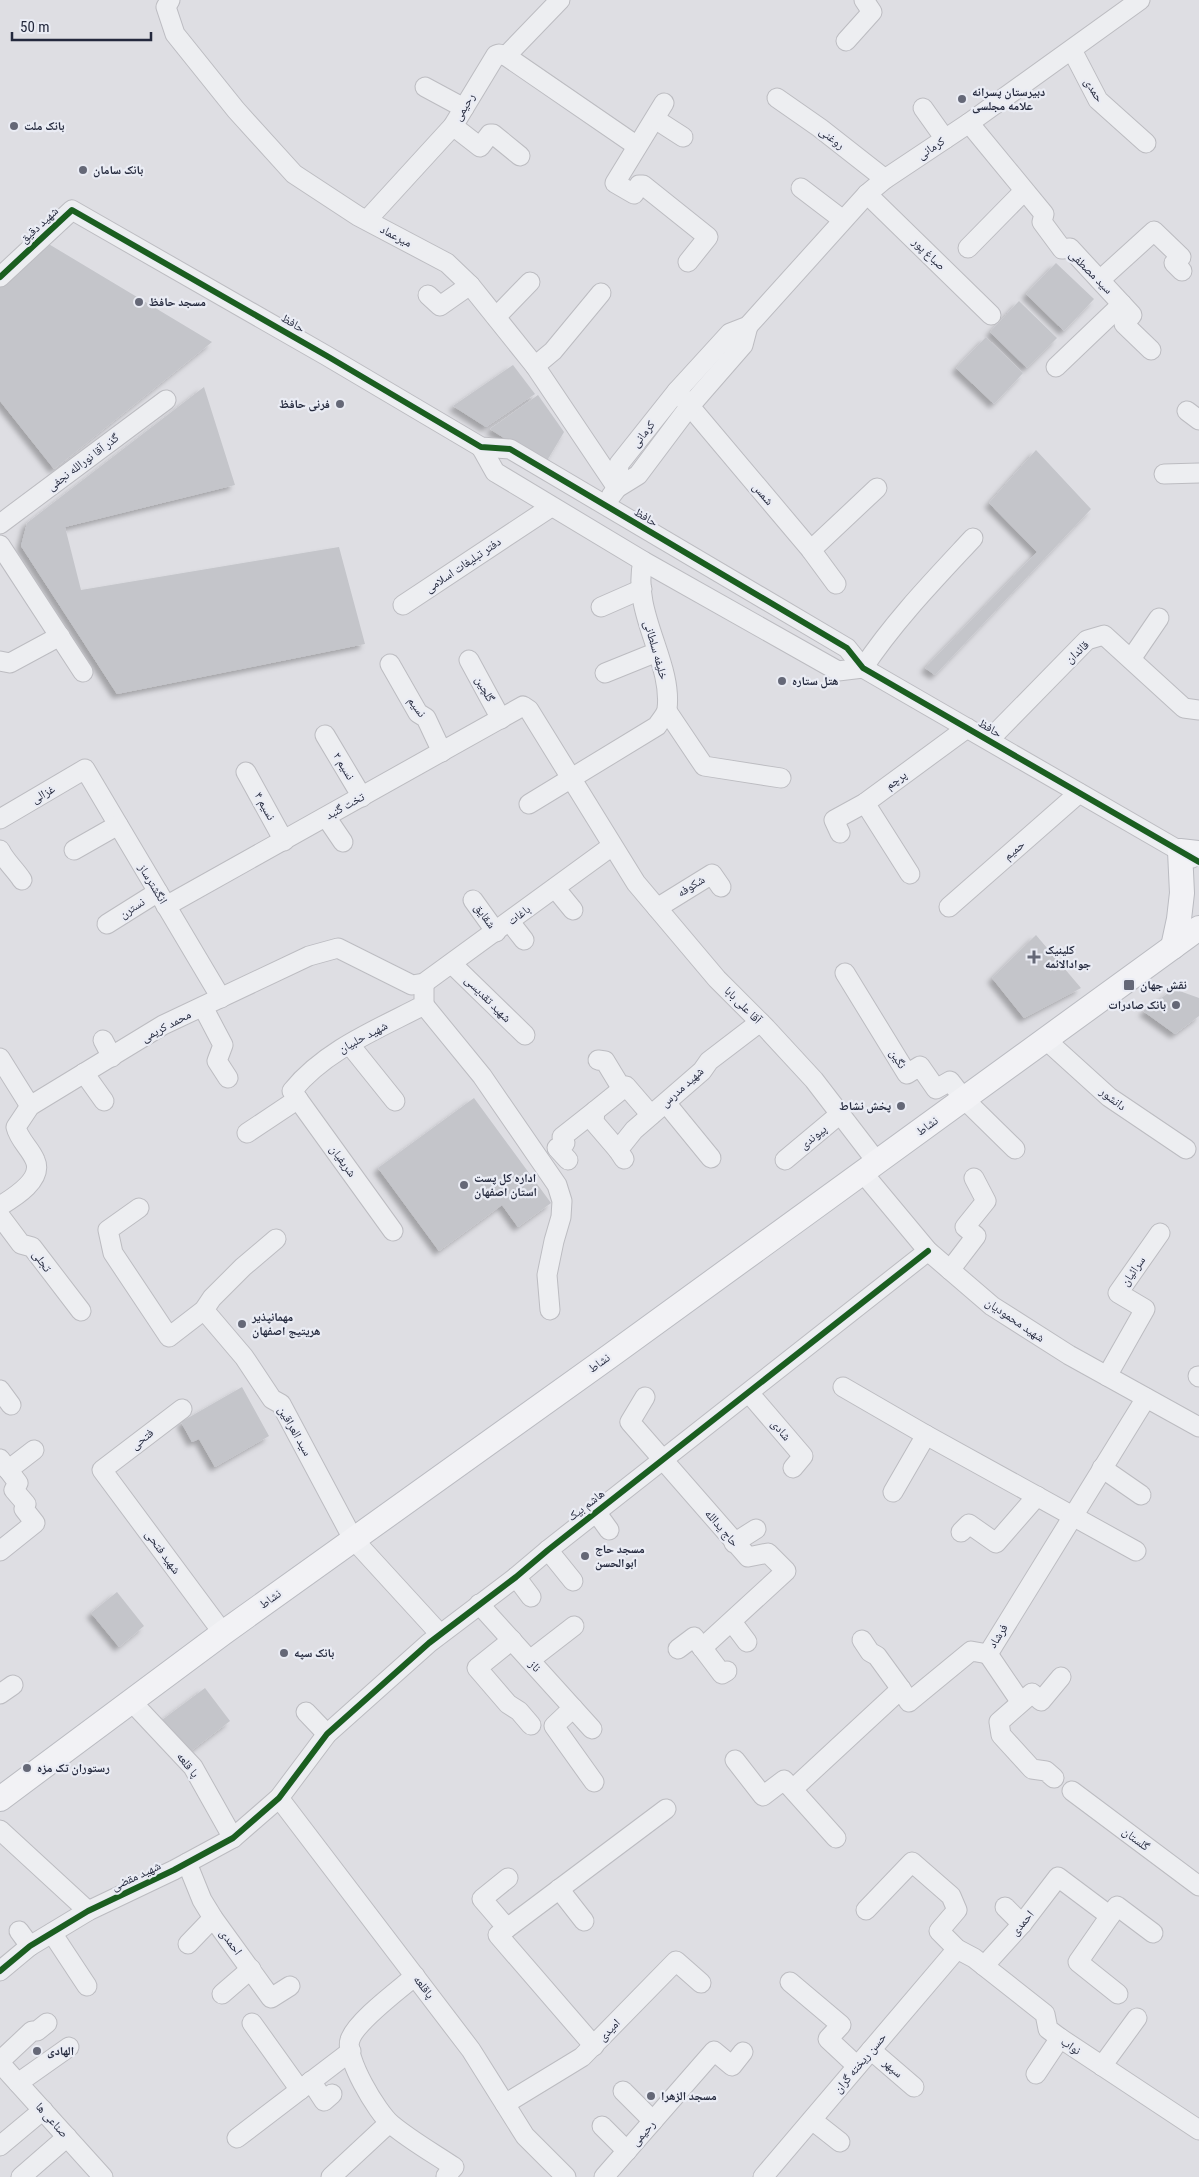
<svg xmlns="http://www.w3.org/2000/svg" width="1199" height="2177" font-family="'Roboto Condensed','Noto Naskh Arabic',sans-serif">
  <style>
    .building { fill: #c4c5ca; filter: url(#shadow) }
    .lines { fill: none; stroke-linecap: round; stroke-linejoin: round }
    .minor-casing { stroke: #bcbcc1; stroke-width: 21 }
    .major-casing { stroke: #babbc1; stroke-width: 26 }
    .minor { stroke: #edeef1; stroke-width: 19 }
    .major { stroke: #f2f2f5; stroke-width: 24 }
    .cycleway-casing { stroke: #eaecf4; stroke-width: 9 }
    .cycleway { stroke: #1b5e20; stroke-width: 6 }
    .poi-dot { fill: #656877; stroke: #eaecf4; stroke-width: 2 }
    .labels { text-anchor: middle; stroke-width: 4.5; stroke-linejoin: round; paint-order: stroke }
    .street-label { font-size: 12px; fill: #24293d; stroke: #eaecf4 }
    .poi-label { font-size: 12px; font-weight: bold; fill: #24293d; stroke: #eaecf4; text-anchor: start }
  </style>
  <defs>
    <filter id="shadow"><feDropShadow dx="-4.5" dy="4.5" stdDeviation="2.5" flood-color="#0004"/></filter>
  </defs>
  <rect width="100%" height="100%" fill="#dedee3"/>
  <!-- building -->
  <g class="building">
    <polygon points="47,243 212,342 54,469 0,401 0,285"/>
    <polygon points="1056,263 1094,299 1064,331 1026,294"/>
    <polygon points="1019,301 1057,338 1027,368 990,332"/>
    <polygon points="986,337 1023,373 994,404 956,368"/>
    <polygon points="513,365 535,394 486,427 453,406"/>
    <polygon points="204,387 235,485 65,527 81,590 339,547 365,644 117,694 21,546 27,523"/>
    <polygon points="538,395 564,432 545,464 490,429"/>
    <polygon points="1036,450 1091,509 935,675 925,668 1037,552 989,503"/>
    <polygon points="1036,935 1081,988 1024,1018 992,978"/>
    <polygon points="1174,989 1199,998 1199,1016 1175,1034 1143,1011"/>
    <polygon points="474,1098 551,1203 518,1227 502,1205 439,1251 378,1168"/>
    <polygon points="242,1387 269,1436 215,1467 199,1439 192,1442 181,1422"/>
    <polygon points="117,1592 144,1626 119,1647 91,1613"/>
    <polygon points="205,1688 230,1721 187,1754 162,1720"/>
  </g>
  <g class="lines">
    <defs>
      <g id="minor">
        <polyline points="170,0 166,7 175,34 236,110 294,174 358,216 447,263 470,285 535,366 617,488"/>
        <polyline points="846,41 872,12 864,0"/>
        <polyline points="1072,50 1098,100 1146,143"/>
        <polyline points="506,56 560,0"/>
        <polyline points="425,87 464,108"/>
        <polyline points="777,98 820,128 885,179"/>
        <polyline points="664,103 615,183 634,194 639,185 643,185 708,237 688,262"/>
        <polyline points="923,108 945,139"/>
        <polyline points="655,119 683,137"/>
        <polyline points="969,123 1044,214 1042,222 1062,249 1070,248 1132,315 1124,324 1151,350"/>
        <polyline points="453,126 480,147 490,134 493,134 520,156"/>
        <polyline points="801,188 843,220"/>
        <polyline points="867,194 991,315"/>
        <polyline points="367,220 453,126 496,55 499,54 506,56 637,146"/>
        <polyline points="968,248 1024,191"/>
        <polyline points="0,277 72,210 327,356 481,447 510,449 847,648 863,668 1192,858"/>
        <polyline points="1100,280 1154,231 1181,257 1174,263 1182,271"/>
        <polyline points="428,295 440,306 470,285"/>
        <polyline points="496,317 530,282"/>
        <polyline points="535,366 553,351 601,293"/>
        <polyline points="1056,367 1122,304"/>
        <polyline points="677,391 811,550 836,584"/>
        <polyline points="1187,411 1199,420"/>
        <polyline points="481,447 495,472 643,561 838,671 863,668"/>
        <polyline points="1164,474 1199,473"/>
        <polyline points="617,488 619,464 677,391 730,333 748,326 867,194 885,179 969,123 1140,0"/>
        <polyline points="611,496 617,488 638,475 689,407 743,345 748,326"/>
        <polyline points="0,524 166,400"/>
        <polyline points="0,545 83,672"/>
        <polyline points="811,550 877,488"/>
        <polyline points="403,605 551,507"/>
        <polyline points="601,607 642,589"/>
        <polyline points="1131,659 1159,618"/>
        <polyline points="469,660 501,719"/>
        <polyline points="0,661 10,663 60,636"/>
        <polyline points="390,664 418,713 426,718 442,752"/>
        <path d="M863 668C895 620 934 580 973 538"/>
        <polyline points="605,673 657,652"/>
        <polyline points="667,711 704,766 781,778"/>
        <polyline points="325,735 362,797"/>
        <polyline points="989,740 1087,640 1104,635 1184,708 1199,710"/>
        <polyline points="246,772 284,841"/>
        <polyline points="865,803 910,874"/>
        <path d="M529 804 657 726C660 721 666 715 667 709 673 662 631 613 643 561"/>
        <polyline points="326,817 343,842"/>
        <polyline points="0,819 85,769 221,998"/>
        <polyline points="840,833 834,820 865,803 967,728"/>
        <path d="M0 850C5 861 15 869 22 880"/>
        <polyline points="74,850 118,825"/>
        <polyline points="555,888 573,910"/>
        <polyline points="473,900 496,932"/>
        <polyline points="166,906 523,706 529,710 636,883 717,979 766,1028 814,1080 877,1162"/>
        <polyline points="949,907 1079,793"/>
        <polyline points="657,908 712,874 721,887"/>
        <polyline points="510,922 524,940"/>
        <polyline points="107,924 158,892"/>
        <polyline points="452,964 525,1035"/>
        <polyline points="845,973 907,1074 920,1066 936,1089 950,1081 964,1099 1015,1149"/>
        <polyline points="424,1005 482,1076 557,1185 562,1201 561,1217 554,1241 547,1275 550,1310"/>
        <polyline points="203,1007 223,1045 217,1061 228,1078"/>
        <polyline points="103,1040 112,1057"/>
        <polyline points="1046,1040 1109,1097 1186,1149"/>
        <polyline points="350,1045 395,1101"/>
        <polyline points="0,1058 30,1106"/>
        <polyline points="598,1060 605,1061 622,1089"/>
        <polyline points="84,1073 104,1101"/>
        <polyline points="666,1103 711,1158"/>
        <polyline points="247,1133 298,1099"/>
        <polyline points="618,1150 594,1122 595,1111 626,1086 651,1115"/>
        <polyline points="624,1159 618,1150 634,1130 702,1071 709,1061 760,1022"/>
        <polyline points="568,1160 557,1148 565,1143 562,1137 595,1111"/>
        <polyline points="785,1160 840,1114"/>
        <polyline points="863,1173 928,1251 992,1306 1069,1355 1199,1427"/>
        <path d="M0 1206C13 1198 44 1180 35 1160 30 1148 19 1140 16 1127L30 1106 163 1025 309 956 338 948 412 985 424 983 612 846"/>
        <polyline points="139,1208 108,1230 113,1253 169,1337 204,1310 212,1298 243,1267 276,1239"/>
        <polyline points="0,1216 21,1244 32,1247 81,1311"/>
        <path d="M393 1231 292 1091C325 1050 378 1029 424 1005V983"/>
        <polyline points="950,1270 976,1236 965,1227 986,1201 974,1178"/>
        <polyline points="204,1310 244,1357 272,1399 281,1404 353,1539 440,1634"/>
        <polyline points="1107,1376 1145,1309 1118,1293 1160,1233"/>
        <polyline points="1198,1376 1199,1377"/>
        <polyline points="843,1387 926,1435 1136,1551"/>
        <polyline points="0,1390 11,1405"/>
        <polyline points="749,1393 803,1456 793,1468"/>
        <polyline points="645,1397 630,1422 748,1557 768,1553 786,1571 702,1648"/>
        <polyline points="182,1409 102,1470 223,1633"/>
        <polyline points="0,1459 18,1483 14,1490 26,1504 24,1509 35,1523 0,1551"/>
        <polyline points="1102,1468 1141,1495"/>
        <polyline points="8,1470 34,1450"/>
        <polyline points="893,1492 926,1435"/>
        <polyline points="596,1512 609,1530"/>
        <polyline points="961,1532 969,1524 996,1543 1037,1496"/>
        <polyline points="734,1543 756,1529"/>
        <polyline points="548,1550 573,1581"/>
        <polyline points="516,1577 531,1597"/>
        <polyline points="479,1604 592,1729"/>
        <polyline points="732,1622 747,1642"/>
        <polyline points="512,1640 477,1668 508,1704 519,1711 531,1725"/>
        <polyline points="862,1640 870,1652 877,1656 901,1689"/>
        <polyline points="678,1649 694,1637 722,1674 727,1671"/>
        <polyline points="988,1654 1020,1701"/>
        <polyline points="530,1660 574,1626"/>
        <polyline points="0,1694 13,1685"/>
        <polyline points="131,1701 193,1767 233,1838"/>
        <polyline points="573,1708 554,1726 594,1782"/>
        <polyline points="306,1712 327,1734"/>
        <polyline points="735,1760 763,1796 784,1780 836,1838"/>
        <polyline points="1054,1778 1046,1771 1032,1769 1001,1735 999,1722 1032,1693 1041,1701 1061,1677"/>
        <polyline points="793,1789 901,1689 909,1702 971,1651 988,1654 1146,1398"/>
        <polyline points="1072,1791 1199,1886"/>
        <polyline points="279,1798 471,2050 525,2136 566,2177"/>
        <polyline points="0,1830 88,1911"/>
        <polyline points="187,1863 202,1900 213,1918 271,1998 290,1986"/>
        <polyline points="559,1889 584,1921"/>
        <polyline points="1005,1907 1022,1924"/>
        <polyline points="866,1910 912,1862 951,1896 957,1910 939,1931 957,1949 974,1958 1045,2014 1048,2029 1060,2038 1199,2130"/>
        <polyline points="507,1928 482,1899 508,1878"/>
        <polyline points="19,1931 30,1946"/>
        <polyline points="52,1933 87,1986"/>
        <polyline points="188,1944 213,1918"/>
        <polyline points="984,1966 1022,1924 1058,1877 1110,1916"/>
        <polyline points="0,1971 30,1946 88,1911 174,1870 233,1838 279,1798 327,1734 429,1643 516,1577 548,1550 928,1251"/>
        <path d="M415 1976C400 1989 355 2022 350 2040 344 2057 377 2112 391 2124 410 2140 433 2153 454 2167L446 2176"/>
        <polyline points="790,1982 841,2025 828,2039 857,2066"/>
        <polyline points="222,1994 251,1969"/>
        <polyline points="1118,1994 1078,1962 1117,1906 1153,1933"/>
        <polyline points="252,2023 300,2090"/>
        <polyline points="594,2046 498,1935 666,1809"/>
        <polyline points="871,2050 914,2087"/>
        <polyline points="0,2061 32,2031 37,2031 47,2023"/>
        <polyline points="0,2063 103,2177"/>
        <polyline points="1102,2066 1137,2018"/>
        <polyline points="1036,2074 1060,2038"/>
        <polyline points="311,2081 324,2101 332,2094"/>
        <polyline points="18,2083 69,2047"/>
        <polyline points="623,2091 653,2121"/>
        <polyline points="505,2104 582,2057 676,1961 701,1983"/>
        <polyline points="812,2120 840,2142"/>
        <polyline points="602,2126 627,2151"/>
        <polyline points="237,2138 351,2051"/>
        <polyline points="0,2146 43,2110"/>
        <polyline points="21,2177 67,2137"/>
        <polyline points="331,2177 389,2123"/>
        <polyline points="604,2177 714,2051 732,2066 743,2052"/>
        <polyline points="763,2177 957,1949"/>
      </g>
      <g id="major">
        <polyline points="1173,947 1179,919 1182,893 1180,851 1199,853"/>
        <polyline points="0,1799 223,1633 610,1356 1199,928"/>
      </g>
    </defs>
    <!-- minor casing -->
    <use href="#minor" class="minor-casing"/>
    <!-- major casing -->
    <use href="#major" class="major-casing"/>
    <!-- minor -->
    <use href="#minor" class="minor"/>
    <!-- major -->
    <use href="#major" class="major"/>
    <defs>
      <g id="cycleway">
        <polyline points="0,277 72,210 327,356 481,447 510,449 847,648 863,668 1199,862"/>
        <polyline points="0,1971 30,1946 88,1911 174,1870 233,1838 279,1798 327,1734 429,1643 516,1577 548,1550 928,1251"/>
      </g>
    </defs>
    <!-- cycleway casing -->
    <use href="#cycleway" class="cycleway-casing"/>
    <!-- cycleway -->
    <use href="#cycleway" class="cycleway"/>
  </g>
  <!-- markers -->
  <g class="poi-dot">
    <circle cx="962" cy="99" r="5"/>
    <circle cx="14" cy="126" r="5"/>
    <circle cx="83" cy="170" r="5"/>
    <circle cx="139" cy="302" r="5"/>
    <circle cx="340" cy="404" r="5"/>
    <circle cx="782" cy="681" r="5"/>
    <path d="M1031.5 949.5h5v5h5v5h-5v5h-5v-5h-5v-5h5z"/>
    <rect x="1123" y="979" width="12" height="12" rx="2.5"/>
    <circle cx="1176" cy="1005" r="5"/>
    <circle cx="901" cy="1106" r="5"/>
    <circle cx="464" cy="1185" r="5"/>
    <circle cx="242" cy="1324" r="5"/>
    <circle cx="585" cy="1556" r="5"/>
    <circle cx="284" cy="1653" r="5"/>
    <circle cx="27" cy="1768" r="5"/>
    <circle cx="37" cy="2051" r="5"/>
    <circle cx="651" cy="2096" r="5"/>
  </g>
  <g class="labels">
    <!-- street labels -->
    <g class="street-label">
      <text transform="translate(1094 90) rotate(58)" y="4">حمدی</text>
      <text transform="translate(464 107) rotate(-59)" y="4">رحیمی</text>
      <text transform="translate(832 138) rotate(38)" y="4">روغنی</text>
      <text transform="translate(931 148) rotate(-34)" y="4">کرمانی</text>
      <text transform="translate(39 225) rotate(-43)" y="4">شهید دقیق</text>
      <text transform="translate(396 236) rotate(28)" y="4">میرعماد</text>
      <text transform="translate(929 254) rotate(44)" y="4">صباغ پور</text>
      <text transform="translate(1091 272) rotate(45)" y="4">سید مصطفی</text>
      <text transform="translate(293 323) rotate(30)" y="4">حافظ</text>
      <text transform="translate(643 434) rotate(-52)" y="4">کرمانی</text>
      <text transform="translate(83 462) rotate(-37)" y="4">گذر آقا نورالله نجفی</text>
      <text transform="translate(763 494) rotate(50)" y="4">شمس</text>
      <text transform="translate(646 517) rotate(30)" y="4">حافظ</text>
      <text transform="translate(463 565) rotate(-34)" y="4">دفتر تبلیغات اسلامی</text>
      <text transform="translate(656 650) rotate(74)" y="4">خلیفه سلطانی</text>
      <text transform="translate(1077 652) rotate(-42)" y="4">قائدان</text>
      <text transform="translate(485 689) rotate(61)" y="4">گلچین</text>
      <text transform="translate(417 707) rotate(54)" y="4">نسیم</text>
      <text transform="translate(990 728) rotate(30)" y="4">حافظ</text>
      <text transform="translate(344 766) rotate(59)" y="4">نسیم ۲</text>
      <text transform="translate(896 780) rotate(-36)" y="4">پرچم</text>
      <text transform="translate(43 794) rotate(-30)" y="4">غزالی</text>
      <text transform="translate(265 806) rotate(61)" y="4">نسیم ۴</text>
      <text transform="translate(345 806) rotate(-29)" y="4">تخت گنبد</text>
      <text transform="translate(1014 850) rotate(-41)" y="4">حمیم</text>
      <text transform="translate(153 884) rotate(59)" y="4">انگشترساز</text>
      <text transform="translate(691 886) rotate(-32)" y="4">شکوفه</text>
      <text transform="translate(132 908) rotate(-33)" y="4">نسترن</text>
      <text transform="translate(519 915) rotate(-37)" y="4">باغات</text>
      <text transform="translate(485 916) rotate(54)" y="4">شقایق</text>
      <text transform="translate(488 999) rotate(45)" y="4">شهید تقدیسی</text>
      <text transform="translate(743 1005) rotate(45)" y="4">آقا علی بابا</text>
      <text transform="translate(166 1026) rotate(-28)" y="4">محمد کریمی</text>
      <text transform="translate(363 1037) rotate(-28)" y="4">شهید حلبیان</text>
      <text transform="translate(898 1059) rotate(58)" y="4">نگین</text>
      <text transform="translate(682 1087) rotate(-42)" y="4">شهید مدرس</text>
      <text transform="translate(1113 1099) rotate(38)" y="4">دانشور</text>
      <text transform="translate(927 1126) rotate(-36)" y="4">نشاط</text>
      <text transform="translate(813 1137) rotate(-39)" y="4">پیوندی</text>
      <text transform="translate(343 1161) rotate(54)" y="4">شریفیان</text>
      <text transform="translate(42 1261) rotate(54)" y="4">تجلی</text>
      <text transform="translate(1133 1271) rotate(-55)" y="4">سرائیان</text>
      <text transform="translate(1015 1320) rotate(34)" y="4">شهید محمودیان</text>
      <text transform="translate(599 1363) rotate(-36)" y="4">نشاط</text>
      <text transform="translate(781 1430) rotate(50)" y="4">شادی</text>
      <text transform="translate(295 1431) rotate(60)" y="4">سید العراقین</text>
      <text transform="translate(142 1439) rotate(-38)" y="4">فتحی</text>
      <text transform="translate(586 1505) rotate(-38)" y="4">هاشم بیک</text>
      <text transform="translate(722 1528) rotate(49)" y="4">حاج یدالله</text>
      <text transform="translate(163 1552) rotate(54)" y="4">شهید فتحی</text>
      <text transform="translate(270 1599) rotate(-36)" y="4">نشاط</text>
      <text transform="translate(998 1636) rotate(-58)" y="4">فرشاد</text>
      <text transform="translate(535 1666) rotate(48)" y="4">ناز</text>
      <text transform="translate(188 1765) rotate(52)" y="4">پا قلعه</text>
      <text transform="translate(1136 1839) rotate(37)" y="4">گلستان</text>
      <text transform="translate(136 1876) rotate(-25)" y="4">شهید مقضی</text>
      <text transform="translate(1022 1923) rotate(-50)" y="4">احمدی</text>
      <text transform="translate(231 1942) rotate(54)" y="4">احمدی</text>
      <text transform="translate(424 1987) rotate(53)" y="4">پاقلعه</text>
      <text transform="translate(609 2030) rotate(-46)" y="4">امیدی</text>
      <text transform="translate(1071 2046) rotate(34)" y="4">نواب</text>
      <text transform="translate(860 2063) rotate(-50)" y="4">حسن ریخته گران</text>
      <text transform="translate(893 2068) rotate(41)" y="4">سپهر</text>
      <text transform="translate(52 2120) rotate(48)" y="4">صناعی ها</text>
      <text transform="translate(643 2133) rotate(-49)" y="4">رحیمی</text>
    </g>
    <!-- poi labels -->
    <g class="poi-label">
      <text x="972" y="96">دبیرستان پسرانه<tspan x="972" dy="14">علامه مجلسی</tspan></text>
      <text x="24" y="130">بانک ملت</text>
      <text x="93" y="174">بانک سامان</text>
      <text x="149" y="306">مسجد حافظ</text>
      <text x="330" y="408" text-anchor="end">فرنی حافظ</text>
      <text x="792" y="685">هتل ستاره</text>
      <text x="1045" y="954">کلینیک<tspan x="1045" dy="14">جوادالائمه</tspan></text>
      <text x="1140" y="989">نقش جهان</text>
      <text x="1166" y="1009" text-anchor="end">بانک صادرات</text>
      <text x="891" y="1110" text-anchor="end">پخش نشاط</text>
      <text x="474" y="1182">اداره کل پست<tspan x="474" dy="14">استان اصفهان</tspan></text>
      <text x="252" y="1321">مهمانپذیر<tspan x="252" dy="14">هریتیج اصفهان</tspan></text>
      <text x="595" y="1553">مسجد حاج<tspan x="595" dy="14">ابوالحسن</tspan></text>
      <text x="294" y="1657">بانک سپه</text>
      <text x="37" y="1772">رستوران تک مزه</text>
      <text x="47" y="2055">الهادی</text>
      <text x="661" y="2100">مسجد الزهرا</text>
    </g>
  </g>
  <!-- scale -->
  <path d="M12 32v8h139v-8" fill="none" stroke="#24293d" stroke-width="2.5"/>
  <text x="20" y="32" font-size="15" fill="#24293d" stroke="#eaecf4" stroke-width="4" paint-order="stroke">50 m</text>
</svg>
